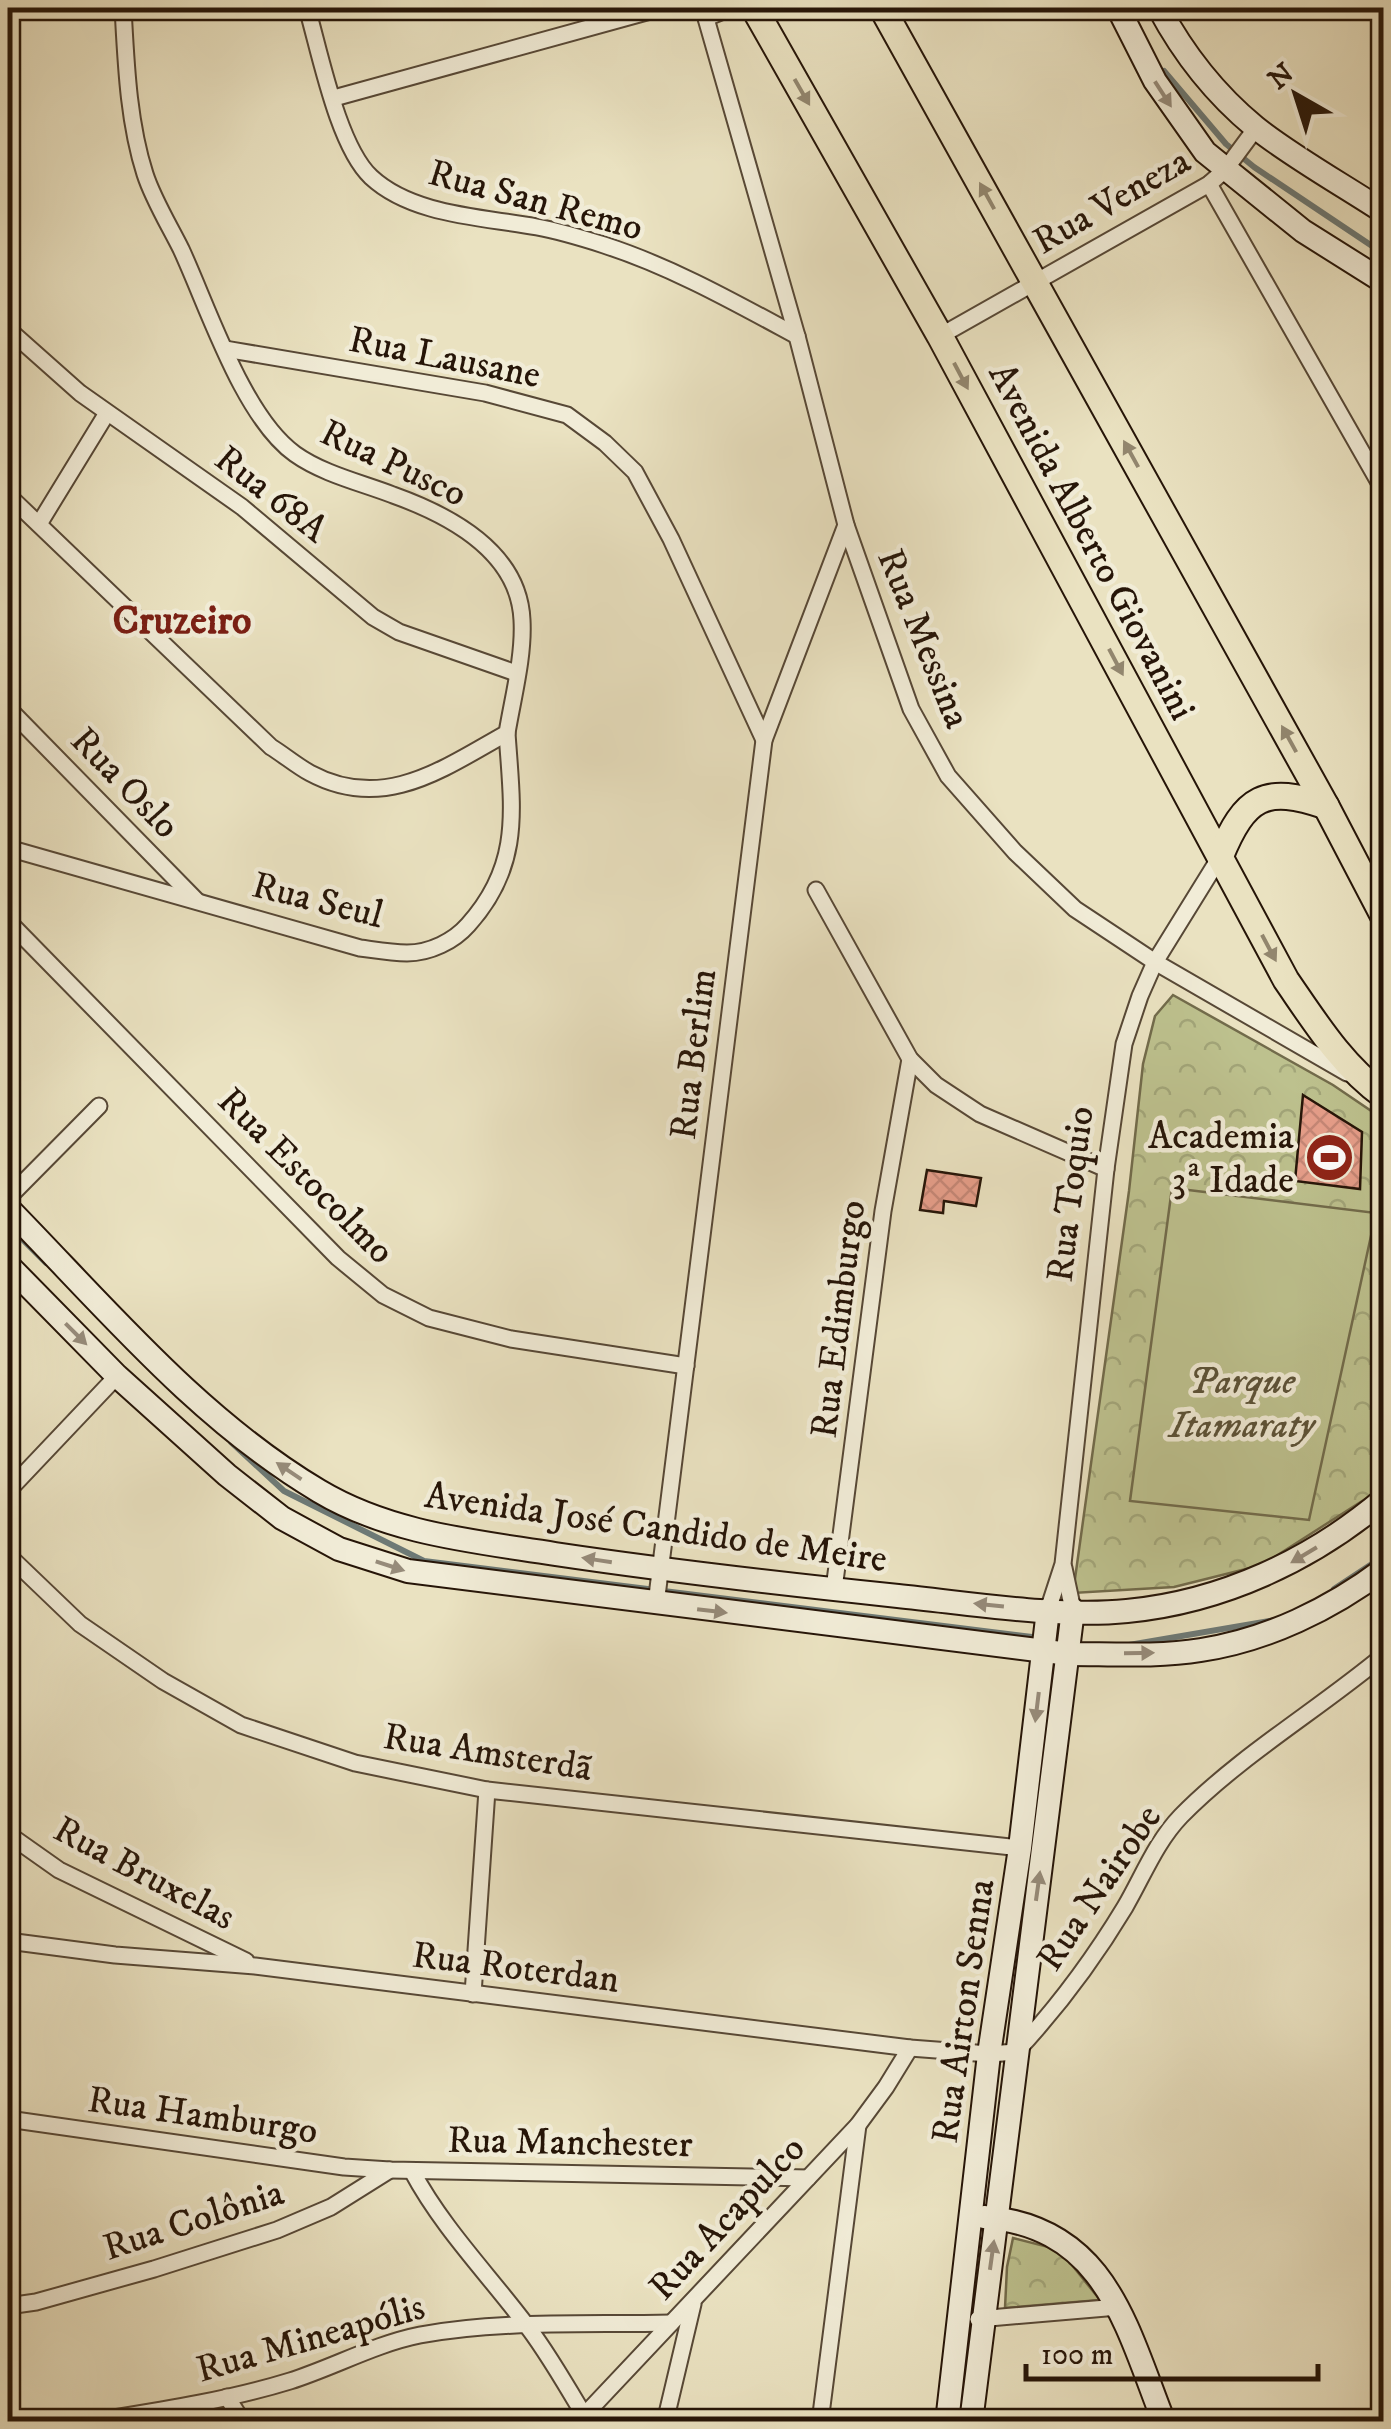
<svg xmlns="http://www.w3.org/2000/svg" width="1391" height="2429" font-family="'IM FELL DW Pica',serif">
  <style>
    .forest { fill: url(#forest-crowns); stroke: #726b4b; stroke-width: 2.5 }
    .pitch { fill: #bdc18e; stroke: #726b4b; stroke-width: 2.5 }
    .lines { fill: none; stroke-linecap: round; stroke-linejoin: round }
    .stream { stroke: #6d7975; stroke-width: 6 }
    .building { fill: url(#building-cross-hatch); stroke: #261508; stroke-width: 2.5 }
    .street-casing { stroke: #574836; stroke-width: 19 }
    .secondary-casing { stroke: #261508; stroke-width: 26 }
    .primary-casing { stroke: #261508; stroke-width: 29 }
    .street { stroke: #f1ecd7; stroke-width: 15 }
    .secondary { stroke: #f1ecd7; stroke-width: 22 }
    .primary { stroke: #eae2c1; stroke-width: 25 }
    .oneway { fill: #92866e }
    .oneway2 { fill: #968b7a }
    .labels { text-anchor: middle; stroke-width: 9; stroke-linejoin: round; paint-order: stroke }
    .street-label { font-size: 38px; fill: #261508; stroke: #f1ecd7 }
    .poi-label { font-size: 38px; fill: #261508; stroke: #f1ecd7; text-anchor: end }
    .park-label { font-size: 38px; font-style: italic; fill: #5b5137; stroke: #f1ecd7 }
    .neighbourhood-label { font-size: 40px; font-weight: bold; fill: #7a1f14; stroke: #f1ecd7 }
  </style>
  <defs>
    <pattern id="forest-crowns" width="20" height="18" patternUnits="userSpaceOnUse" patternTransform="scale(2.5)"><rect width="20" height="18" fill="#bdc18e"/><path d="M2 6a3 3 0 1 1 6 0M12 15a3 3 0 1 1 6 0" fill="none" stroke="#a2a579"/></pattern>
    <pattern id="building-cross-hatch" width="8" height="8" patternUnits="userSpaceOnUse" patternTransform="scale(2.5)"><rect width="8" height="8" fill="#e69e8a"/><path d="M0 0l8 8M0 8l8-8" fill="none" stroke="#c58776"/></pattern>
  </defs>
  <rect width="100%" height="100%" fill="#eae2c1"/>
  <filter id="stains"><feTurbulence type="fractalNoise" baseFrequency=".002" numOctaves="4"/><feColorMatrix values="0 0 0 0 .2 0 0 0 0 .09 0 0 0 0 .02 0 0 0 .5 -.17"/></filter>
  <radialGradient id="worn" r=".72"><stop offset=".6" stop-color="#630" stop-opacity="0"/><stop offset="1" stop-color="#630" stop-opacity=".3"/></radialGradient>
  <!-- forest -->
  <g class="forest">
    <polygon points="1173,995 1333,1085 1383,1119 1383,1475 1370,1496 1262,1565 1174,1587 1073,1593 1129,1191 1143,1064 1155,1016"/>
    <polygon points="1013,2238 1060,2250 1100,2300 1005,2308 1007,2267"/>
  </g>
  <!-- pitch -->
  <polygon class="pitch" points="1172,1188 1376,1213 1309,1520 1130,1501"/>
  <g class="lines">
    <!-- stream -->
    <g class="stream">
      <polyline points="1164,71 1226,144 1254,167 1384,254"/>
      <polyline points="8,1225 46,1263"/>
      <polyline points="231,1442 284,1491 424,1561 1032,1637"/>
      <polyline points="1334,1589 1384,1556"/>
      <polyline points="1129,1645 1275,1620"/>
    </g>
  </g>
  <!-- building -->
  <g class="building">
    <polygon points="1303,1095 1362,1132 1360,1189 1295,1181"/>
    <polygon points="927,1170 981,1178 976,1206 944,1201 943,1213 920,1210"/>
  </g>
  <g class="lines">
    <defs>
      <g id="street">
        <path d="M307 8C320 53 338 146 371 177 413 216 484 217 537 227 559 231 582 238 604 245 672 267 734 302 797 336"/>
        <polyline points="703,8 797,336 846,525 911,709 948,776 1015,852 1075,909 1155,962 1347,1073"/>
        <polyline points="706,18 731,8"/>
        <polyline points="334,98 661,8"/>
        <polyline points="1209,184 1384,491"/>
        <polyline points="8,329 80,393 242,507 373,617 399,632 516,673"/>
        <polyline points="940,336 1209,184 1225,170 1256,128"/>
        <polyline points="225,349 485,393 567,415 605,443 635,472 671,539 764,740"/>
        <path d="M8 495 271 747C284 755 297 766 310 773 384 813 444 768 507 733 513 697 524 656 522 620 519 552 449 515 393 495 362 483 323 474 295 454 243 417 208 307 181 249 169 225 153 199 145 174 128 121 126 62 123 8"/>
        <polyline points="39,524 107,413"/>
        <polyline points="8,708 197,901"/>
        <path d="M8 848 360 948C375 950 391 953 407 953 430 953 454 941 468 925 523 864 512 808 507 733"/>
        <polyline points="816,890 910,1059 936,1085 980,1114 1106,1169"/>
        <polyline points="8,921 338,1258 383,1295 429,1318 511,1339 686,1366"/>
        <polyline points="8,1198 99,1106"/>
        <polyline points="8,1491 117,1376"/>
        <polyline points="8,1555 80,1624 163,1681 241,1725 355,1763 487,1790 1020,1848"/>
        <polyline points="1064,1568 1073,1610"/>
        <polyline points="834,1589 883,1211 910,1059"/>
        <polyline points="656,1604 764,740 846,525"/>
        <polyline points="1048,1610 1063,1564 1106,1169 1124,1044 1140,996 1155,962 1220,857"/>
        <polyline points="8,1834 59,1870 246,1961"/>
        <path d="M8 1941 115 1955 255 1966 910 2048 989 2054 1016 2052C1058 2007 1093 1960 1125 1907 1143 1876 1156 1842 1181 1816 1241 1755 1318 1710 1384 1655"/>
        <polyline points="473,1994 487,1790"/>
        <polyline points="8,2119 344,2167 390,2170 808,2178"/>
        <path d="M412 2171C442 2227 486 2272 524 2322 547 2351 565 2384 584 2415"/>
        <polyline points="8,2306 36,2302 154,2269 277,2230 331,2207 390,2170"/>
        <polyline points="978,2319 1118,2307"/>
        <polyline points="227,2397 243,2422"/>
        <path d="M89 2422C157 2411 225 2401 290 2381 334 2367 375 2344 420 2335 501 2320 588 2325 671 2323"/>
        <polyline points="578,2422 858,2125 886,2087 910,2048"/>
        <polyline points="665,2422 693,2304"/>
        <polyline points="820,2422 858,2125"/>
      </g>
      <g id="secondary">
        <polyline points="1118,8 1155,81 1205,152 1303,231 1384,282"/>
        <path d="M1159 8C1183 53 1215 94 1255 127 1291 156 1343 185 1384 212"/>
        <path d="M8 1208C105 1307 198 1419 319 1491 391 1534 474 1541 555 1554 669 1571 783 1584 898 1596 968 1603 1057 1618 1127 1611 1222 1602 1312 1560 1384 1499"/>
        <path d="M8 1265 117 1376 227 1475 282 1518 339 1549 408 1571 1069 1654C1112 1654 1158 1657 1201 1650 1267 1640 1331 1609 1384 1569"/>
        <path d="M984 2217C1106 2227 1126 2326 1164 2422"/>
        <polyline points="947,2422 989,2054 1020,1848 1048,1610"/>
        <polyline points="971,2422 1073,1610"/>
      </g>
      <g id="primary">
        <path d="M754 8 940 336 1286 980C1315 1022 1342 1066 1384 1096"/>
        <polyline points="882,8 1326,806 1384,917"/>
        <path d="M1220 857C1245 796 1265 785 1326 806"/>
      </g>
    </defs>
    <!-- street casing -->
    <use href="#street" class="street-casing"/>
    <!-- secondary casing -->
    <use href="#secondary" class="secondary-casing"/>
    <!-- primary casing -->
    <use href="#primary" class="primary-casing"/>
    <!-- street -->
    <use href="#street" class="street"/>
    <!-- secondary -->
    <use href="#secondary" class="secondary"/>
    <!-- primary -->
    <use href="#primary" class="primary"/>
  </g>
  <!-- one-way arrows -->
  <defs><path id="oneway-solid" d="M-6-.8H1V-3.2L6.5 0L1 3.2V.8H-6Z" transform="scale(2.5)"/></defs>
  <g class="oneway">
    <use href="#oneway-solid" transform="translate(802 92) rotate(60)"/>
    <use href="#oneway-solid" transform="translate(987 196) rotate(-119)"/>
    <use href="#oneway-solid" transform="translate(961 376) rotate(62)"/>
    <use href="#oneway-solid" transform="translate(1131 454) rotate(-119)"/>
    <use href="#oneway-solid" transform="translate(1116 662) rotate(62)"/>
    <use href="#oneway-solid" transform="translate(1289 739) rotate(-119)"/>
    <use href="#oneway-solid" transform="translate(1269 948) rotate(62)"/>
  </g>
  <g class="oneway2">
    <use href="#oneway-solid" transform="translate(1163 94) rotate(57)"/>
    <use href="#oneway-solid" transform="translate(76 1334) rotate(45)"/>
    <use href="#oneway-solid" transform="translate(289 1471) rotate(-146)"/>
    <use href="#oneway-solid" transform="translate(1304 1555) rotate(149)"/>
    <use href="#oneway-solid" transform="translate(597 1560) rotate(-171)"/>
    <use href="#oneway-solid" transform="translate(390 1566) rotate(18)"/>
    <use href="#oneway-solid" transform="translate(989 1605) rotate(-174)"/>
    <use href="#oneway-solid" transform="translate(712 1611) rotate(7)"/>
    <use href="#oneway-solid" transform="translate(1139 1653) rotate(-1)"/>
    <use href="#oneway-solid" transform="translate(1037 1707) rotate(97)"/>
    <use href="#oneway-solid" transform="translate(1038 1886) rotate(-82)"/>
    <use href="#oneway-solid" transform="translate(992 2255) rotate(-82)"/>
  </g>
  <!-- icons -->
  <defs>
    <symbol id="stadium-disc" viewBox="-11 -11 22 22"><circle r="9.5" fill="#8f2418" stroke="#f1ecd7"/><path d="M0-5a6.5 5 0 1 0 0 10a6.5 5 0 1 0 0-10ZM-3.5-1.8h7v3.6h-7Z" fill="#fff"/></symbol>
  </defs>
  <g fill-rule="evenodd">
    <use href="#stadium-disc" x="1302" y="1130" width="55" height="55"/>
  </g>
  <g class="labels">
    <!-- street labels -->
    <g class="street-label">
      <text transform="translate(536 199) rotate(15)" y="13">Rua San Remo</text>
      <text transform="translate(1111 200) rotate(-30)" y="13">Rua Veneza</text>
      <text transform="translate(445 356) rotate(11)" y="13">Rua Lausane</text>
      <text transform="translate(394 462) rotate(25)" y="13">Rua Pusco</text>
      <text transform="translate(272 493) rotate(38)" y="13">Rua 68A</text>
      <text transform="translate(1093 541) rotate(62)" y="13">Avenida Alberto Giovanini</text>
      <text transform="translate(925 638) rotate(68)" y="13">Rua Messina</text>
      <text transform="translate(126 782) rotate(46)" y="13">Rua Oslo</text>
      <text transform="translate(318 899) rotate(14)" y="13">Rua Seul</text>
      <text transform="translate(692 1054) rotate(-83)" y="13">Rua Berlim</text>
      <text transform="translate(307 1175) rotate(45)" y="13">Rua Estocolmo</text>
      <text transform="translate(1069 1194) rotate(-83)" y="13">Rua Toquio</text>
      <text transform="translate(837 1319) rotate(-83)" y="13">Rua Edimburgo</text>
      <text transform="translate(656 1526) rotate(8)" y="13">Avenida José Candido de Meire</text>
      <text transform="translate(488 1751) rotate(9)" y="13">Rua Amsterdã</text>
      <text transform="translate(145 1872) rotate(28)" y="13">Rua Bruxelas</text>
      <text transform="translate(1098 1887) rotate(-56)" y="13">Rua Nairobe</text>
      <text transform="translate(516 1966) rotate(7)" y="13">Rua Roterdan</text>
      <text transform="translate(962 2011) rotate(-82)" y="13">Rua Airton Senna</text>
      <text transform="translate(203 2114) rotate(8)" y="13">Rua Hamburgo</text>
      <text transform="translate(570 2141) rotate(1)" y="13">Rua Manchester</text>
      <text transform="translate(726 2217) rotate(-47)" y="13">Rua Acapulco</text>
      <text transform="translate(193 2219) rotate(-18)" y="13">Rua Colônia</text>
      <text transform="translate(310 2337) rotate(-16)" y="13">Rua Mineapólis</text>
    </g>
    <!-- poi labels -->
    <g class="poi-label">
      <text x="1294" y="1148">Academia<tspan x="1294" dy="44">3ª Idade</tspan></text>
    </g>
    <!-- park labels -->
    <g class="park-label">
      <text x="1242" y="1393">Parque<tspan x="1242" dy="44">Itamaraty</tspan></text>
    </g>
    <!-- neighbourhood labels -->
    <g class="neighbourhood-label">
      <text x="182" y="633">Cruzeiro</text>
    </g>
  </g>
  <!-- margin -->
  <rect width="1391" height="2429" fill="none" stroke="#eae2c1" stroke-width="40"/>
  <rect x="10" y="10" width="1371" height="2409" fill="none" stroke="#261508" stroke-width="5"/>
  <rect x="20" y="20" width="1351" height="2389" fill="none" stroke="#261508" stroke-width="2.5"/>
  <!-- north arrow -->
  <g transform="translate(1296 95) rotate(321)" stroke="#f1ecd7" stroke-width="8" paint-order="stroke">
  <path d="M0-8L18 38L0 25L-18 38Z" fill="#261508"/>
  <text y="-15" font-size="28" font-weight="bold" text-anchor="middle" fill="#261508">N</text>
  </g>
  <!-- scale -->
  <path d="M1026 2364v15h292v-15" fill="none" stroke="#261508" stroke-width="5"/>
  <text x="1041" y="2364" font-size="30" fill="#261508" stroke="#f1ecd7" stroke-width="8" paint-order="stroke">100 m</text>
  <rect width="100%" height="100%" filter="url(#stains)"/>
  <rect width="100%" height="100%" fill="url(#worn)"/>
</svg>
